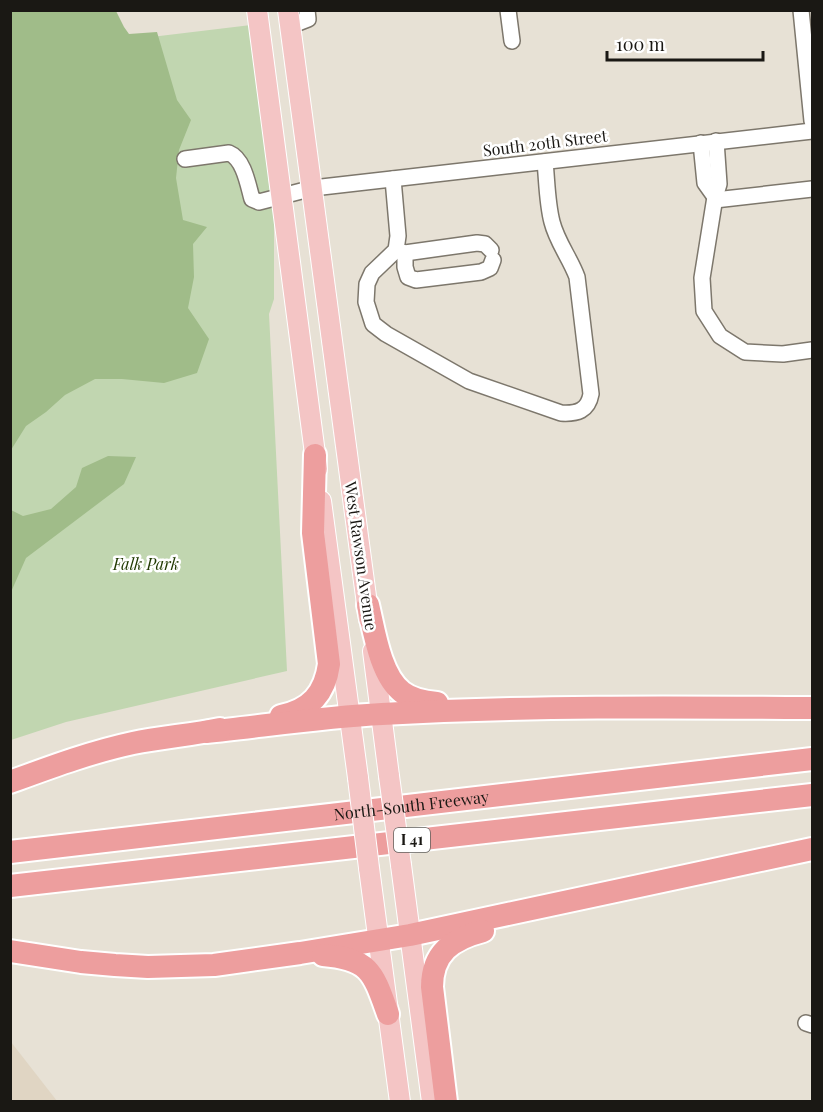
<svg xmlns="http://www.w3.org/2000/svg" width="823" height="1112" font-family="'Playfair Display',serif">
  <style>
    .built { fill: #e0d5c3 }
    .green { fill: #c1d6b0 }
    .forest { fill: #a0bc89 }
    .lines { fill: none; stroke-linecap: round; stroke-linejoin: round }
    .minor-casing { stroke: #7d776c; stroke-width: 18 }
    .major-casing { stroke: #fff; stroke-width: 22 }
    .highway-casing { stroke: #fff; stroke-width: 26 }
    .minor { stroke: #fff; stroke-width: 15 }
    .major { stroke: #f4c5c5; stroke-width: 20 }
    .highway { stroke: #ed9e9e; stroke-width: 22 }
    .major-bridge-casing { stroke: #fff; stroke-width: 22; stroke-linecap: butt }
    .major-bridge { stroke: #f4c5c5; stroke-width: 20 }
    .labels { text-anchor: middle; stroke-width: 5; stroke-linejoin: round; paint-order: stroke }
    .shield { fill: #fff; stroke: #5f5d5a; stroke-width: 1.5 }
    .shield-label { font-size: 15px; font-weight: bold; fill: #1a1814 }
    .street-label { font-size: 16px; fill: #1a1814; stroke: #fff }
    .park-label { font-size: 16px; font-style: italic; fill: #213a02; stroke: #fff }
  </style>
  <rect width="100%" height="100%" fill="#e7e1d5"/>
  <!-- built -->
  <polygon class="built" points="10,1042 11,1042 57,1101 11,1101"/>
  <!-- green -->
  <polygon class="green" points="251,25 270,172 268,177 274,219 274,299 269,314 287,671 66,722 11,740 10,54"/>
  <!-- forest -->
  <g class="forest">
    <polygon points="11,11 116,11 124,27 129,34 157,32 177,100 191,120 179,150 176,178 183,220 207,227 193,244 194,277 188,308 209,339 197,373 164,383 122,379 95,379 65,395 46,412 26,426 11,450"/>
    <polygon points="108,456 136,457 124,484 26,558 11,592 11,510 23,516 51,509 76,487 82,468"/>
  </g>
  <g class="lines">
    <defs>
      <g id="minor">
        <polyline points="508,10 512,41"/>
        <polyline points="801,10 812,121"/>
        <polyline points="290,26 308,19 307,10"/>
        <polyline points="716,141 719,184 715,197 702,278 704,311 720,336 745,352 783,354 812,350"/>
        <polyline points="701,143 705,183 715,197"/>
        <path d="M185 159 229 153C244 159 248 185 252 199L259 202 313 188 812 131"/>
        <path d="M393 179 398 236 396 250 372 273 367 284 366 302 373 324 386 334 469 381 561 413C577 414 588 411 591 394L577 277C570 258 557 242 552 222 547 203 547 181 545 162"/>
        <polyline points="715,200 812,189"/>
        <polyline points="396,250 405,253 477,243 485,244 491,250"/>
        <polyline points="405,253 405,267 408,277 416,280 481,272 490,268 493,260"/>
        <polyline points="806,1023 812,1025"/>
      </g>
      <g id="major">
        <polyline points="257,10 317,469"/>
        <polyline points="288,10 369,619"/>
        <polyline points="321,501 358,778"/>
        <polyline points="373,651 389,776"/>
        <polyline points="401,865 432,1102"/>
        <polyline points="369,868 400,1102"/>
      </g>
      <g id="highway">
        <path d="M368 605C374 630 380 675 402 692 412 700 425 702 437 703"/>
        <path d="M281 716C310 710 325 694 329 664L313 533 315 455"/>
        <path d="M206 732C264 726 323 717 382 714 525 706 669 707 812 708"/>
        <path d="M10 782C51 767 91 752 133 743 162 737 191 735 220 729"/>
        <path id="s1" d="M10 852 812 759"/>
        <polyline points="10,886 812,795"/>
        <polyline points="10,951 81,962 115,965 148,967 214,965 300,953 410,935 812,849"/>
        <path d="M323 955C370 959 373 972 388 1014"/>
        <path d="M446 1102 432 987C432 953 452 939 483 931"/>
      </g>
    </defs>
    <!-- minor casing -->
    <use href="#minor" class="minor-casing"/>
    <!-- major casing -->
    <use href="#major" class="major-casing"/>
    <!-- highway casing -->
    <use href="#highway" class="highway-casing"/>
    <!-- minor -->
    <use href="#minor" class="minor"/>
    <!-- major -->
    <use href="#major" class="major"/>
    <!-- highway -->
    <use href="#highway" class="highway"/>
    <defs>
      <g id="major-bridge">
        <polyline points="389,776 401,865"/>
        <polyline points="358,778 369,868"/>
      </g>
    </defs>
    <!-- major-bridge casing -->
    <use href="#major-bridge" class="major-bridge-casing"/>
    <!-- major-bridge -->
    <use href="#major-bridge" class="major-bridge"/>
  </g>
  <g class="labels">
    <!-- shield labels -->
    <rect class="shield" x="394" y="828" width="36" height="24" rx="4.5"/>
    <g class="shield-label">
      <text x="412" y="845">I 41</text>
    </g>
    <!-- street labels -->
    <g class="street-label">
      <text transform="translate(545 143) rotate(-7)" y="6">South 20th Street</text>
      <text transform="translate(361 556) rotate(82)" y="6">West Rawson Avenue</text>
      <text dy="6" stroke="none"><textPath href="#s1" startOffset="404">North-South Freeway</textPath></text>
    </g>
    <!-- park labels -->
    <g class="park-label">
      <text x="146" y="570">Falk Park</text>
    </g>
  </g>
  <!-- border -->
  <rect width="823" height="1112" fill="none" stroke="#1a1814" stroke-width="24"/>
  <!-- scale -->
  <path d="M607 51v9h156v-9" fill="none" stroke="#1a1814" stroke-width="3"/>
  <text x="616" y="51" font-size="18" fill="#1a1814" stroke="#ffffff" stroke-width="4.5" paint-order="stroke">100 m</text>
</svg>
